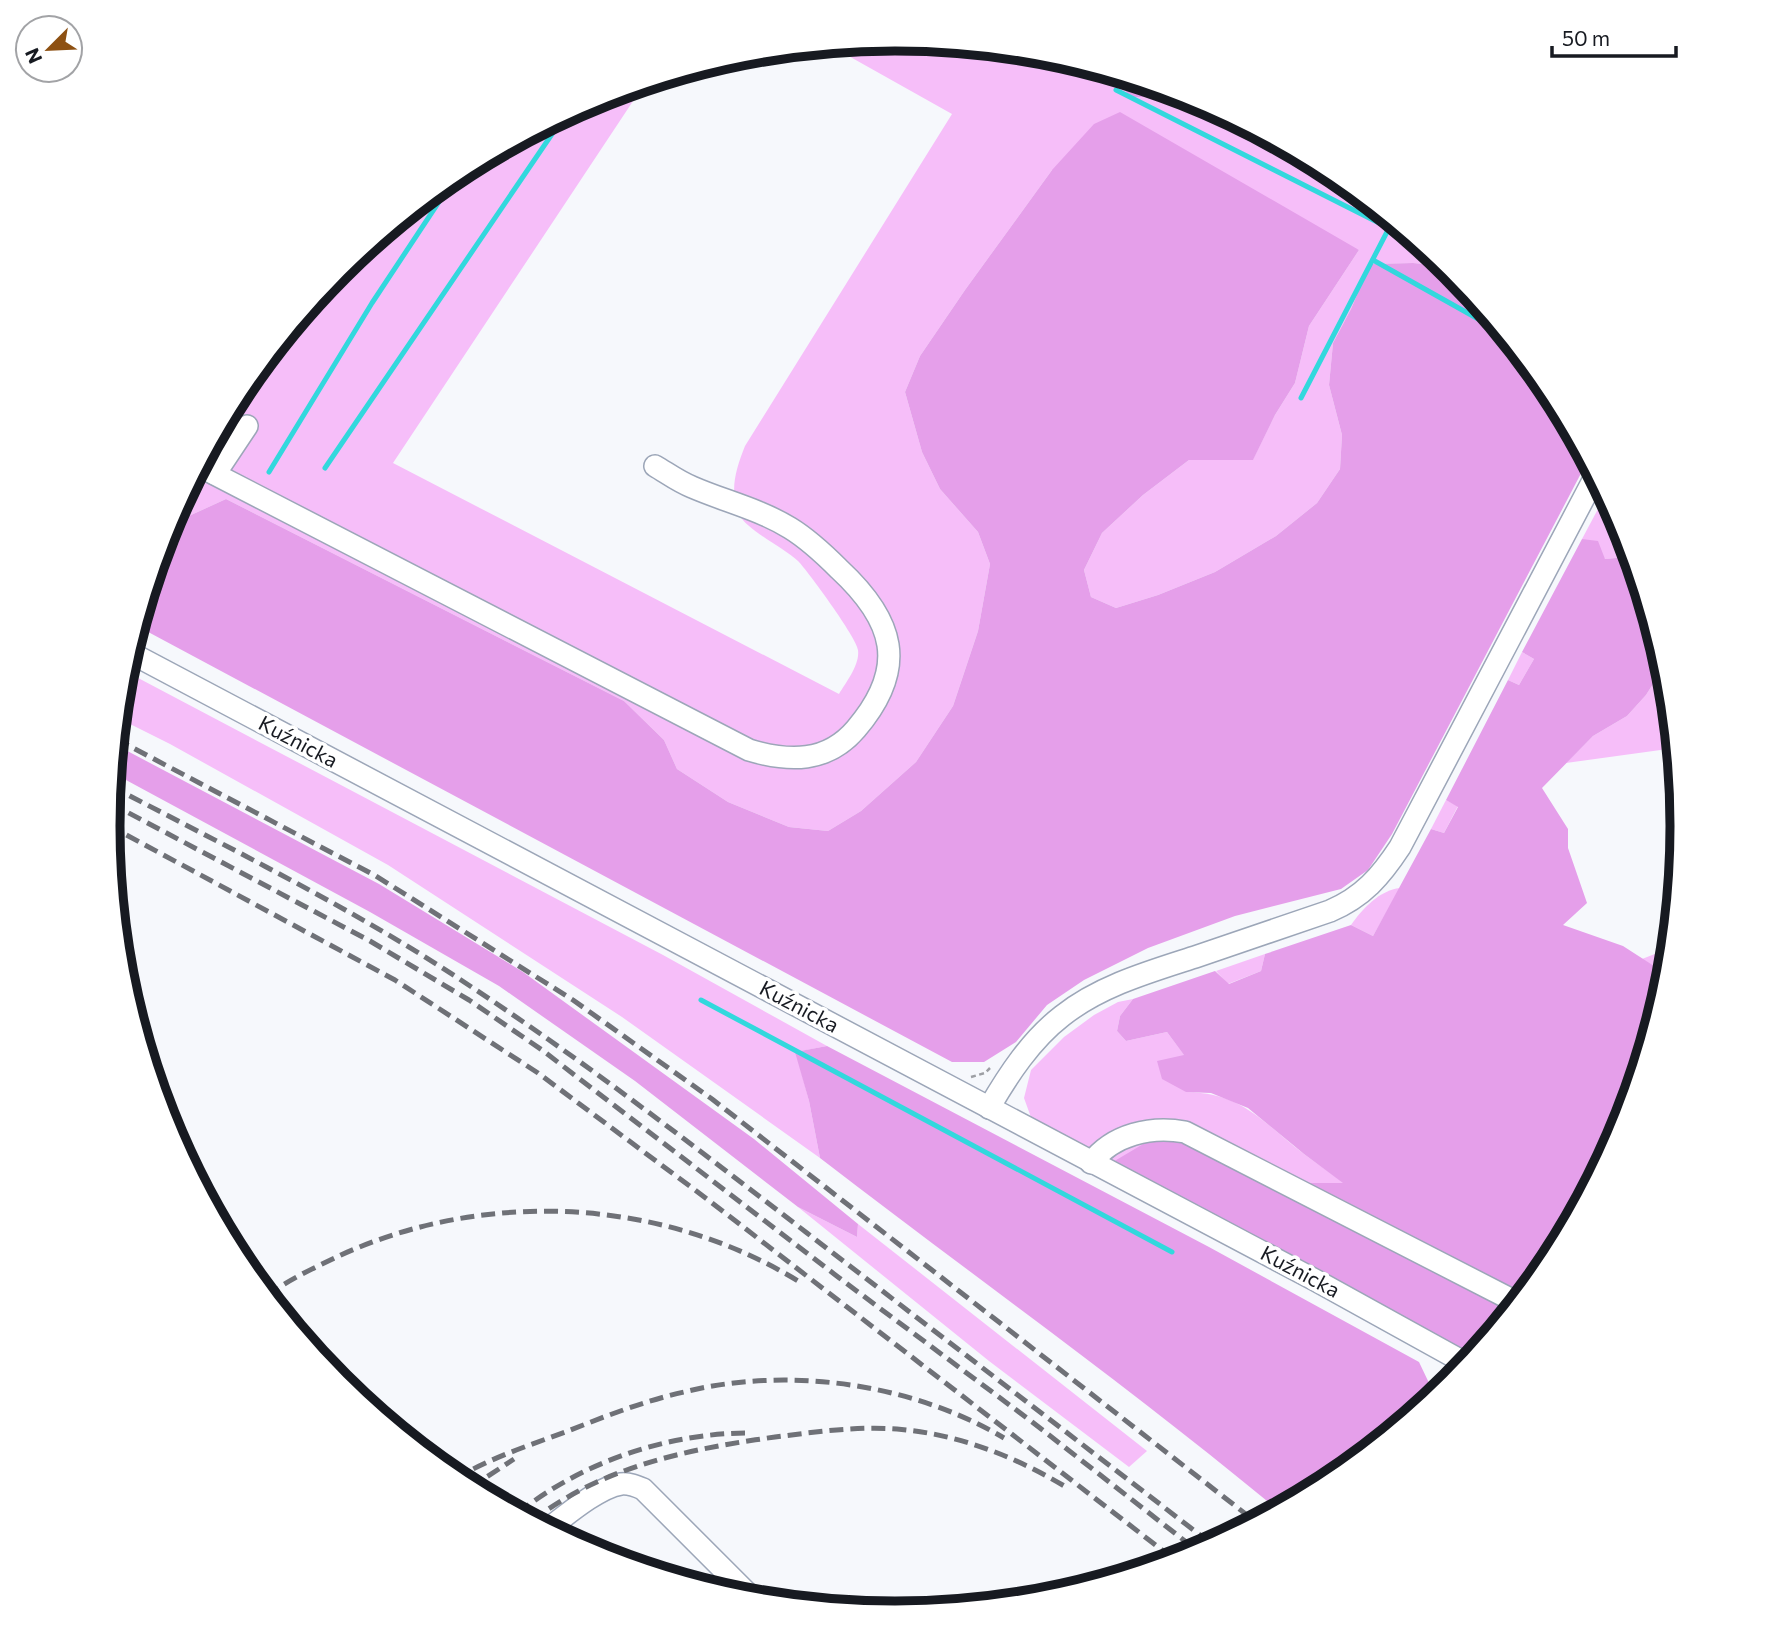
<svg xmlns="http://www.w3.org/2000/svg" width="1790" height="1652" font-family="Commissioner,sans-serif">
  <style>
    .green { fill: #f6bef9 }
    .forest { fill: #e59fea }
    .lines { fill: none; stroke-linecap: round; stroke-linejoin: round }
    .stream { stroke: #32d8dd; stroke-width: 5 }
    .minor-casing { stroke: #9ca6b8; stroke-width: 24 }
    .path { stroke: #9d9fa4; stroke-width: 2.5; stroke-dasharray: 5 3.5; stroke-linecap: butt }
    .minor { stroke: #fff; stroke-width: 21 }
    .rail { stroke: #6f7177; stroke-width: 5; stroke-dasharray: 14 7; stroke-linecap: butt }
    .labels { text-anchor: middle; stroke-width: 7; stroke-linejoin: round; paint-order: stroke }
    .street-label { font-size: 21px; fill: #171a21; stroke: #fff }
    .rim { fill: none; stroke: #171a21; stroke-width: 9 }
  </style>
  <rect width="100%" height="100%" fill="#f6f8fc"/>
  <!-- green -->
  <g class="green">
    <path d="M895 39 1049 54 1124 77 1128 97H1146L1165 89 1197 99 1333 171 1448 266 1413 263 1370 264 1351 309 1333 343 1329 385 1342 435 1340 469 1317 503 1276 536 1215 572 1158 595 1116 608 1091 597 1084 570 1102 533 1143 495 1189 460 1253 459 1275 415 1295 383 1309 326 1359 250 1052 170 965 290 920 356 905 392 922 452 940 489 978 532 990 564 978 631 953 706 916 762 861 811 828 831 789 827 728 802 677 769 664 740 624 701 226 499 167 526 240 388 338 269 458 171 594 98 645 83 393 463 839 694C846 682 860 665 858 650 857 638 807 570 798 561 784 548 745 529 739 514 729 490 736 469 745 446L952 114 829 45Z"/>
    <polygon points="1606,494 1623,525 1632,554 1627,557 1605,559 1582,539"/>
    <polygon points="1522,652 1534,659 1519,685 1508,680"/>
    <polygon points="1665,665 1675,748 1566,763 1593,736 1627,716 1646,695"/>
    <polygon points="123,670 663,955 827,1046 796,1052 809,1101 820,1158 622,1017 388,865 170,744 118,718"/>
    <polygon points="1446,800 1458,806 1444,833 1431,829"/>
    <path d="M1400 888 1373 936 1351 925C1362 909 1380 890 1400 888Z"/>
    <polygon points="1670,948 1668,975 1642,959"/>
    <polygon points="1265,954 1261,971 1228,984 1216,971"/>
    <path d="M1133 999 1120 1016 1117 1031 1126 1041 1167 1032 1185 1056 1174 1059 1186 1092C1243 1093 1262 1122 1304 1154 1317 1164 1331 1173 1344 1183H1301L1101 1169 1037 1134 1024 1098 1031 1070 1064 1037 1094 1015 1118 1002Z"/>
    <polygon points="798,1207 857,1237 858,1224 1147,1451 1129,1467 989,1361"/>
  </g>
  <!-- forest -->
  <g class="forest">
    <polygon points="1124,77 1165,89 1146,97 1127,97"/>
    <polygon points="1120,112 1359,250 1309,326 1295,383 1275,415 1253,460 1189,460 1143,495 1102,533 1084,570 1091,597 1116,608 1158,595 1215,572 1276,536 1317,503 1340,469 1342,435 1329,385 1333,343 1351,309 1370,264 1413,263 1448,266 1452,269 1550,389 1588,460 1392,834 1368,870 1341,889 1235,916 1148,948 1084,980 1047,1005 1016,1042 984,1062 952,1062 137,626 167,526 226,499 624,701 664,740 677,769 728,802 789,827 828,831 861,811 916,762 953,706 978,631 990,564 978,532 940,489 922,452 905,392 920,356 965,290 1052,170 1094,124"/>
    <polygon points="1582,539 1598,541 1605,559 1627,557 1632,554 1665,665 1646,695 1627,716 1593,736 1542,788 1568,829 1568,848 1587,903 1563,925 1623,946 1668,975 1667,980 1622,1128 1550,1264 1467,1364 1101,1169 1172,1127 1301,1183 1343,1183 1304,1154 1248,1108 1211,1093 1186,1092 1162,1079 1157,1061 1184,1055 1167,1032 1126,1041 1117,1031 1120,1016 1133,999 1215,971 1229,984 1261,971 1265,954 1351,925 1373,936 1431,829 1444,833 1458,807 1446,800 1508,680 1519,685 1534,659 1522,652"/>
    <polygon points="116,745 379,884 523,972 754,1139 858,1224 857,1237 798,1207 635,1081 499,986 370,912 113,773"/>
    <path d="M827 1046 1209 1247 1419 1362 1429 1383 1421 1408 1332 1481 1278 1510C1130 1387 973 1276 820 1158L809 1101 795 1052Z"/>
  </g>
  <g class="lines">
    <!-- stream -->
    <g class="stream">
      <polyline points="1059,57 1062,58"/>
      <polyline points="1116,90 1389,228 1403,229"/>
      <polyline points="1373,260 1505,334"/>
      <polyline points="1301,398 1389,228"/>
      <polyline points="325,468 567,112"/>
      <polyline points="269,472 372,303 460,170"/>
      <polyline points="701,1000 1172,1252"/>
    </g>
    <defs>
      <g id="minor">
        <path d="M199 466 749 750C789 762 827 763 856 729 909 667 894 620 839 569 824 554 808 539 790 528 759 509 724 501 692 487 679 482 667 473 655 466"/>
        <polyline points="215,474 247,426"/>
        <polyline points="129,652 1315,1280 1467,1364"/>
        <path d="M989 1108C1008 1075 1031 1040 1062 1016 1101 985 1152 971 1198 956 1242 941 1286 926 1330 911 1363 897 1381 876 1400 847L1596 475"/>
        <path d="M1091 1163C1113 1134 1151 1126 1185 1132L1518 1303"/>
        <path d="M548 1529C565 1516 599 1487 621 1484 629 1483 636 1486 643 1489L754 1600"/>
      </g>
    </defs>
    <!-- minor casing -->
    <use href="#minor" class="minor-casing"/>
    <!-- path -->
    <polyline class="path" points="971,1077 985,1073 990,1068"/>
    <!-- minor -->
    <use href="#minor" class="minor"/>
    <!-- rail -->
    <g class="rail">
      <polyline points="116,739 376,876 573,1000 712,1099 1256,1522"/>
      <path d="M111 786C229 848 354 909 464 982 583 1060 695 1147 807 1233 942 1337 1078 1441 1213 1545"/>
      <polyline points="110,803 370,941 469,1000 542,1050 838,1277 1031,1421 1199,1552"/>
      <polyline points="108,825 395,980 538,1073 707,1199 1175,1560"/>
      <path d="M267 1296C289 1279 316 1267 341 1255 488 1188 666 1198 803 1284"/>
      <path d="M455 1479C490 1458 530 1445 568 1431 606 1416 644 1401 684 1392 788 1366 911 1383 1004 1438"/>
      <polyline points="470,1488 514,1459"/>
      <path d="M518 1513C581 1463 664 1434 745 1433"/>
      <path d="M532 1521C603 1466 689 1449 775 1437 815 1432 856 1426 897 1429 958 1434 1014 1456 1066 1487"/>
    </g>
  </g>
  <g class="labels">
    <!-- street labels -->
    <g class="street-label">
      <text transform="translate(298 742) rotate(28)" y="7">Kuźnicka</text>
      <text transform="translate(799 1007) rotate(28)" y="7">Kuźnicka</text>
      <text transform="translate(1300 1272) rotate(28)" y="7">Kuźnicka</text>
    </g>
  </g>
  <!-- crop -->
  <path d="M0 0H1790V1652H0ZM120 826a775 775 0 1 1 1550 0a775 775 0 1 1-1550 0Z" fill="#fff" fill-rule="evenodd"/>
  <path class="rim" d="M120 826a775 775 0 1 1 1550 0a775 775 0 1 1-1550 0Z"/>
  <!-- north arrow -->
  <g transform="translate(49 49) rotate(246)"><circle r="33" fill="#ffffff" stroke="#a2a3a6" stroke-width="2"/>
  <path d="M0-5L12 26L0 18L-12 26Z" fill="#8d5012"/>
  <text y="-10" font-size="19" font-weight="bold" text-anchor="middle" fill="#171a21">N</text>
  </g>
  <!-- scale -->
  <path d="M1552 46v10h124v-10" fill="none" stroke="#171a21" stroke-width="3.5"/>
  <text x="1562" y="46" font-size="21" fill="#171a21" stroke="#ffffff" stroke-width="5" paint-order="stroke">50 m</text>
</svg>
